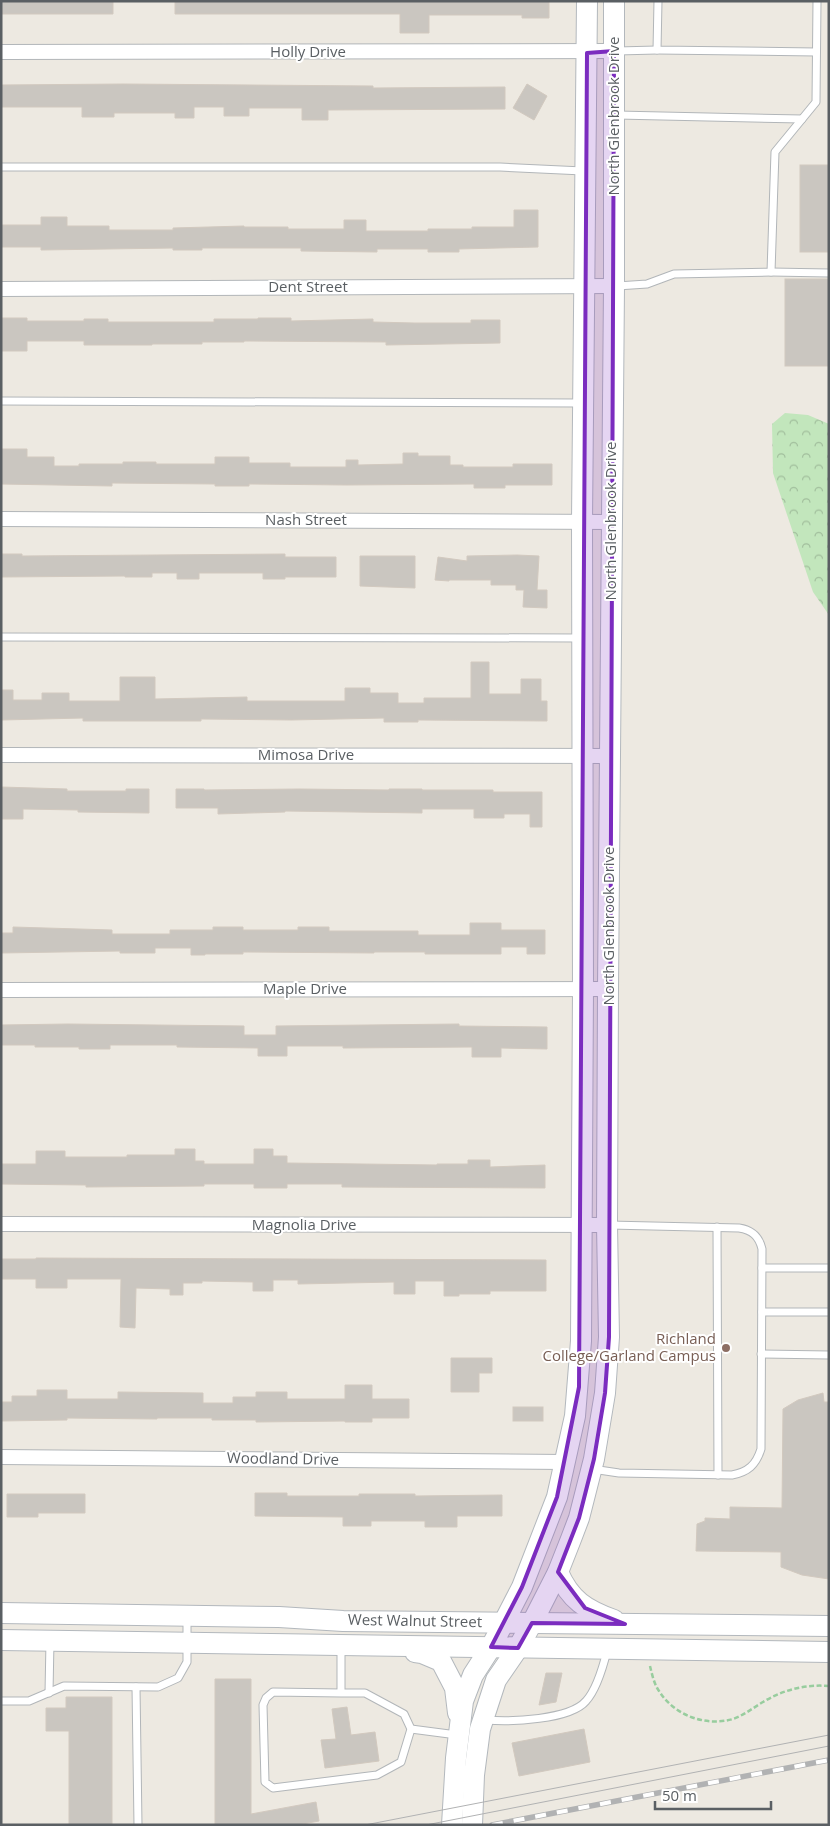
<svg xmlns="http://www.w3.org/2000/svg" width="830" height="1826" font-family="'Open Sans',sans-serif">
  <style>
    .forest { fill: url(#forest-crowns) }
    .building { fill: #cac6c0; stroke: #d2c9bf }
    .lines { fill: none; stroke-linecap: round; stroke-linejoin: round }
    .lane-casing { stroke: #b2b6b9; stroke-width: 9 }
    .street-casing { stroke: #b2b6b9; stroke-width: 16 }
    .secondary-casing { stroke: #b3b8bd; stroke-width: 22 }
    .path { stroke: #98cd9e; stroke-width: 2.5; stroke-dasharray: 5 2.5; stroke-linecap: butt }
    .lane { stroke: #fff; stroke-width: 7 }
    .street { stroke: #fff; stroke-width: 14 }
    .secondary { stroke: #fff; stroke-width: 20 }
    .tram { stroke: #b1b2b3; stroke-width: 1 }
    .rail-casing { stroke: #b1b2b3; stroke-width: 5.5 }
    .rail { stroke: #fff; stroke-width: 4; stroke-dasharray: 11; stroke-linecap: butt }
    .marked { fill: #7b2cbf; fill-opacity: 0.2; stroke: #7b2cbf; stroke-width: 4; stroke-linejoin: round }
    .education-dot { fill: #8d6e63; stroke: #fff; stroke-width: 2 }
    .labels { text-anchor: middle; stroke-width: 4; stroke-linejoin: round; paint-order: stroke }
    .street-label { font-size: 15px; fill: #5a5f63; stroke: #fff }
    .education-label { font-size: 15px; fill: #785e54; stroke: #fff; text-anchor: end }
  </style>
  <defs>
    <pattern id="forest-crowns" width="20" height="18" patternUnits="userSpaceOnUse" patternTransform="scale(1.25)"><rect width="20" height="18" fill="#c2e6bc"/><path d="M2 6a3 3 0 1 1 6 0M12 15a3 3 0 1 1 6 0" fill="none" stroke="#a1be9c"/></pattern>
  </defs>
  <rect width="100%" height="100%" fill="#ede9e1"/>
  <!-- forest -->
  <polygon class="forest" points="785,413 808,415 829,424 829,615 813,592 773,473 772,424"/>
  <!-- building -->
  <g class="building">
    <polygon points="1,1 113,1 113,14 2,14"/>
    <polygon points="175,1 549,1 549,18 522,18 522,15 429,15 429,33 400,33 400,14 175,14"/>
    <polygon points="124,84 373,86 373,88 505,87 505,109 328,110 328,120 302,120 302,108 249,108 249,116 224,116 224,107 194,107 194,118 175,118 175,113 114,113 114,117 82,117 82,107 1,107 1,85"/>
    <polygon points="527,84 547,96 534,120 513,108"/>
    <rect x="800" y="165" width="29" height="87"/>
    <polygon points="514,210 538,210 538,247 459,249 459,252 428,252 428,249 377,249 377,252 301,251 301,248 202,248 202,250 173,250 173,248 41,250 41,247 1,247 1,225 41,225 41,217 67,217 67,226 109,226 109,230 173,230 173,228 244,226 244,227 288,227 288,229 344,229 344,220 366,220 366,231 428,231 428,229 472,229 472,227 514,227"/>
    <rect x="785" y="279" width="44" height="87"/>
    <polygon points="1,318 27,318 27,321 84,321 84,319 108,319 108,322 214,322 214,319 258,319 258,318 291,318 291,321 373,319 373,322 414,323 471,323 471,320 500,320 500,343 386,345 386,342 244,341 244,342 202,342 202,344 152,344 152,345 84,345 84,341 27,341 27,351 1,351"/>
    <polygon points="1,449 27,449 27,457 54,457 54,466 79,466 79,464 123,464 123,462 156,462 156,464 215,464 215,457 249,457 249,463 290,463 290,467 346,467 346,460 358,460 358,465 403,464 403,453 418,453 418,456 450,456 450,465 463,465 463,467 513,467 513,464 552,464 552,485 505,485 505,488 474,488 474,484 346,485 249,484 249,486 215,486 215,484 112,483 112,486 1,484"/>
    <polygon points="1,554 22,554 22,556 285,554 285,557 336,557 336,577 285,577 285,579 263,579 263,573 199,573 199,579 177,579 177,573 152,573 152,577 125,577 125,576 1,577"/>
    <polygon points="517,555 539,556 537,590 547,590 547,608 523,607 524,590 516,590 516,585 491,585 491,580 449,580 449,581 435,580 438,557 467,561 467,556"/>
    <polygon points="360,556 415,556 415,588 360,586"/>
    <polygon points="471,662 489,662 489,694 521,694 521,679 541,679 541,701 547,701 547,721 418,720 418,722 384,722 384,718 291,720 201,719 201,721 83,721 83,718 2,720 2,690 13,690 13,700 42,700 42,693 69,693 69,701 120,701 120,677 155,677 155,699 247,697 247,701 345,701 345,688 370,688 370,693 398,693 398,703 424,703 424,698 471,698"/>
    <polygon points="1,787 67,789 67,791 126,791 126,789 149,789 149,813 78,812 78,810 23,809 23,819 1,819"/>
    <polygon points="176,789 204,789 204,790 299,789 389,790 389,789 422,789 422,790 493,790 493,792 542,792 542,827 530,827 530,814 504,814 504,818 474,818 474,809 422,809 422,813 285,811 285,812 218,814 218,808 176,808"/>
    <polygon points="470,923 501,923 501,930 545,930 545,954 527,954 527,947 501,947 501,954 425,954 425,952 374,952 374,953 243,952 243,954 205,954 205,955 191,955 191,948 155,948 155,953 120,953 120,951 1,953 1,933 13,933 13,927 112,930 112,934 170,934 170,930 213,930 213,927 243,927 243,930 298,930 298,927 329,927 329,931 418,931 418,935 470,935"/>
    <polygon points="68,1024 244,1026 244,1035 276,1035 276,1026 459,1024 459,1026 547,1027 547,1049 501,1048 501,1057 472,1057 472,1047 343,1048 343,1046 287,1046 287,1056 258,1056 258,1048 177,1047 177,1045 110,1045 110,1049 79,1049 79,1047 35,1047 35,1045 1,1045 1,1025"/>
    <polygon points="175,1149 195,1149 195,1161 204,1161 204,1164 254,1164 254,1149 273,1149 273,1156 287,1156 287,1163 437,1165 437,1164 468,1164 468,1160 490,1160 490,1167 545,1165 545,1188 342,1187 342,1184 287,1184 287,1188 254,1188 254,1184 204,1184 204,1186 86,1187 86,1185 1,1184 1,1164 36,1164 36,1151 65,1151 65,1157 127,1157 127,1155 175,1155"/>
    <polygon points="36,1258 546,1260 546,1291 490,1291 490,1294 459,1294 459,1296 444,1296 444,1281 415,1281 415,1294 394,1294 394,1282 298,1284 298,1280 273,1280 273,1291 253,1291 253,1282 202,1281 202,1283 183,1283 183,1295 170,1295 170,1289 136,1288 135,1328 120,1327 121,1279 67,1279 67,1288 36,1288 36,1279 1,1279 1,1259 36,1259"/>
    <polygon points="451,1358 492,1358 492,1373 479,1373 479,1392 451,1392"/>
    <polygon points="345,1385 372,1385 372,1399 409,1399 409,1418 372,1418 372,1422 345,1422 345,1421 256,1422 256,1420 212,1420 212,1418 157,1418 157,1419 67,1418 67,1420 1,1421 1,1402 12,1402 12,1396 37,1396 37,1390 67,1390 67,1399 118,1399 118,1392 203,1393 203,1403 233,1403 233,1397 256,1397 256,1392 287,1392 287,1399 345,1399"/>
    <polygon points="823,1393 824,1402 829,1402 829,1579 802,1575 781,1567 781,1552 696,1551 697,1524 705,1521 705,1518 730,1519 730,1507 782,1508 783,1409 798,1400"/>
    <rect x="513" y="1407" width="30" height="14"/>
    <polygon points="255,1493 287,1493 287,1496 359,1496 359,1494 415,1494 415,1496 502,1495 502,1516 457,1516 457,1527 425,1527 425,1521 371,1521 371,1526 343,1526 343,1517 255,1516"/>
    <polygon points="7,1494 85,1494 85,1513 38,1513 38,1517 7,1517"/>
    <polygon points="546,1673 562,1673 556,1702 539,1705"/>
    <polygon points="215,1679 251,1679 251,1814 316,1802 319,1821 297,1825 215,1825"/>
    <polygon points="66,1697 112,1697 112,1825 69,1825 69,1731 46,1731 46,1708 66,1708"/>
    <polygon points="347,1707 351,1735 375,1732 379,1761 325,1768 321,1740 336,1739 332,1709"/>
    <polygon points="584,1729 590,1762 519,1776 512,1743"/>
  </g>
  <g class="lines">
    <defs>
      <g id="lane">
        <polyline points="658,1 657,50 816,52"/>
        <polyline points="617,51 657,50"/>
        <polyline points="617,115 802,119"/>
        <polyline points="1,167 500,167 583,171"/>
        <polyline points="771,272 829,273"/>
        <polyline points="617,286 647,284 674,274 771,272 775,152 816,102 817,1"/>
        <polyline points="1,401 581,403"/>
        <polyline points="1,637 581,638"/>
        <polyline points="717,1227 718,1475"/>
        <polyline points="762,1268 829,1268"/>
        <polyline points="762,1312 829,1312"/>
        <polyline points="761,1354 829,1355"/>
        <path d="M592 1469 619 1473 732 1475C748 1472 756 1465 761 1449L762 1249C759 1236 752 1230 739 1228L609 1225"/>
        <polyline points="136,1687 138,1825"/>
        <polyline points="49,1693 50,1641"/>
        <polyline points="341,1693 365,1693 404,1714 411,1729 401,1762 377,1775 273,1788 265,1782 263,1705 266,1698 273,1692 341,1693 341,1645"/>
        <polyline points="1,1701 29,1701 64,1686 158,1687 178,1678 187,1662 187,1617"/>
        <path d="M486 1720C510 1722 570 1720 586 1701 597 1689 603 1667 607 1651"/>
        <polyline points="411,1729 457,1735"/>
      </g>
      <g id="street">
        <polyline points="1,52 614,51"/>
        <polyline points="1,289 614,286"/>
        <polyline points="1,519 611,522"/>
        <polyline points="1,755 610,756"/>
        <polyline points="1,990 608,989"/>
        <polyline points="1,1224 607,1225"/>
        <polyline points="1,1457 565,1462"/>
      </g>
      <g id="secondary">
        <path d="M558 1572C570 1600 586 1610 614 1620"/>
        <polyline points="1,1613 279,1617 343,1621 829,1626"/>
        <polyline points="1,1640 829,1652"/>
        <polyline points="415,1652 422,1653 441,1661 455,1688 458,1713"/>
        <polyline points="452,1825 456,1758 463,1701 473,1675 491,1647 522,1587 557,1497 575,1416 581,1341 583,989 582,521 587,1"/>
        <polyline points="472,1825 474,1775 480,1729 496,1680 518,1648 532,1623 558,1572 571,1539 579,1518 594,1459 605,1393 609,1337 607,1225 608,989 614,286 614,1"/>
      </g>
    </defs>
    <!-- lane casing -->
    <use href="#lane" class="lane-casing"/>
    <!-- street casing -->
    <use href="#street" class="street-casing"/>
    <!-- secondary casing -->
    <use href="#secondary" class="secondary-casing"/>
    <!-- path -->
    <path class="path" d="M650 1666C652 1674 654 1684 659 1691 674 1715 705 1727 733 1719 744 1715 753 1708 763 1702 783 1690 805 1684 829 1686"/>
    <!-- lane -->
    <use href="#lane" class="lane"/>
    <!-- street -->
    <use href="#street" class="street"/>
    <!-- secondary -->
    <use href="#secondary" class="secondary"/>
    <!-- tram -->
    <g class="tram">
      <polyline points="365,1825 829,1735"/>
      <polyline points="426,1825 829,1746"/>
    </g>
    <defs>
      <polyline id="rail" points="492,1825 829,1760"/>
    </defs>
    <!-- rail casing -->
    <use href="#rail" class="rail-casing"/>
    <!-- rail -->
    <use href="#rail" class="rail"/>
  </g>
  <!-- marked area -->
  <path class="marked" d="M614 51 609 1337 605 1393 594 1459 579 1518 558 1572 585 1608 625 1624 532 1623 518 1648 491 1647 522 1587 557 1497 579 1387 587 53Z"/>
  <!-- markers -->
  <circle class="education-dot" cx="726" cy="1348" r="5"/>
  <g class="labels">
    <!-- street labels -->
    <g class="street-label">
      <text x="308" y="57">Holly Drive</text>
      <text transform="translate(614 116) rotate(-90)" y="5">North Glenbrook Drive</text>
      <text x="308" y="292">Dent Street</text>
      <text x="306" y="525">Nash Street</text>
      <text transform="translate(611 521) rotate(-90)" y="5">North Glenbrook Drive</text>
      <text x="306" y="760">Mimosa Drive</text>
      <text transform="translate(609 926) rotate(-90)" y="5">North Glenbrook Drive</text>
      <text x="305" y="994">Maple Drive</text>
      <text x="304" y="1230">Magnolia Drive</text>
      <text transform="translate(283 1459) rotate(1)" y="5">Woodland Drive</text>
      <text transform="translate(415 1621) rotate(1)" y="5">West Walnut Street</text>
    </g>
    <!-- education labels -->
    <g class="education-label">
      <text x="716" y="1344">Richland<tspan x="716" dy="17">College/Garland Campus</tspan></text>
    </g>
  </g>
  <!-- border -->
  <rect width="830" height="1826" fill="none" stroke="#5a5f63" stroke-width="5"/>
  <!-- scale -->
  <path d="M655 1801v8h116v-8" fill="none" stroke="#5a5f63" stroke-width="2.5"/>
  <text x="662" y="1801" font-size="15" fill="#5a5f63" stroke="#ffffff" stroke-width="4" paint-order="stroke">50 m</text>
</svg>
